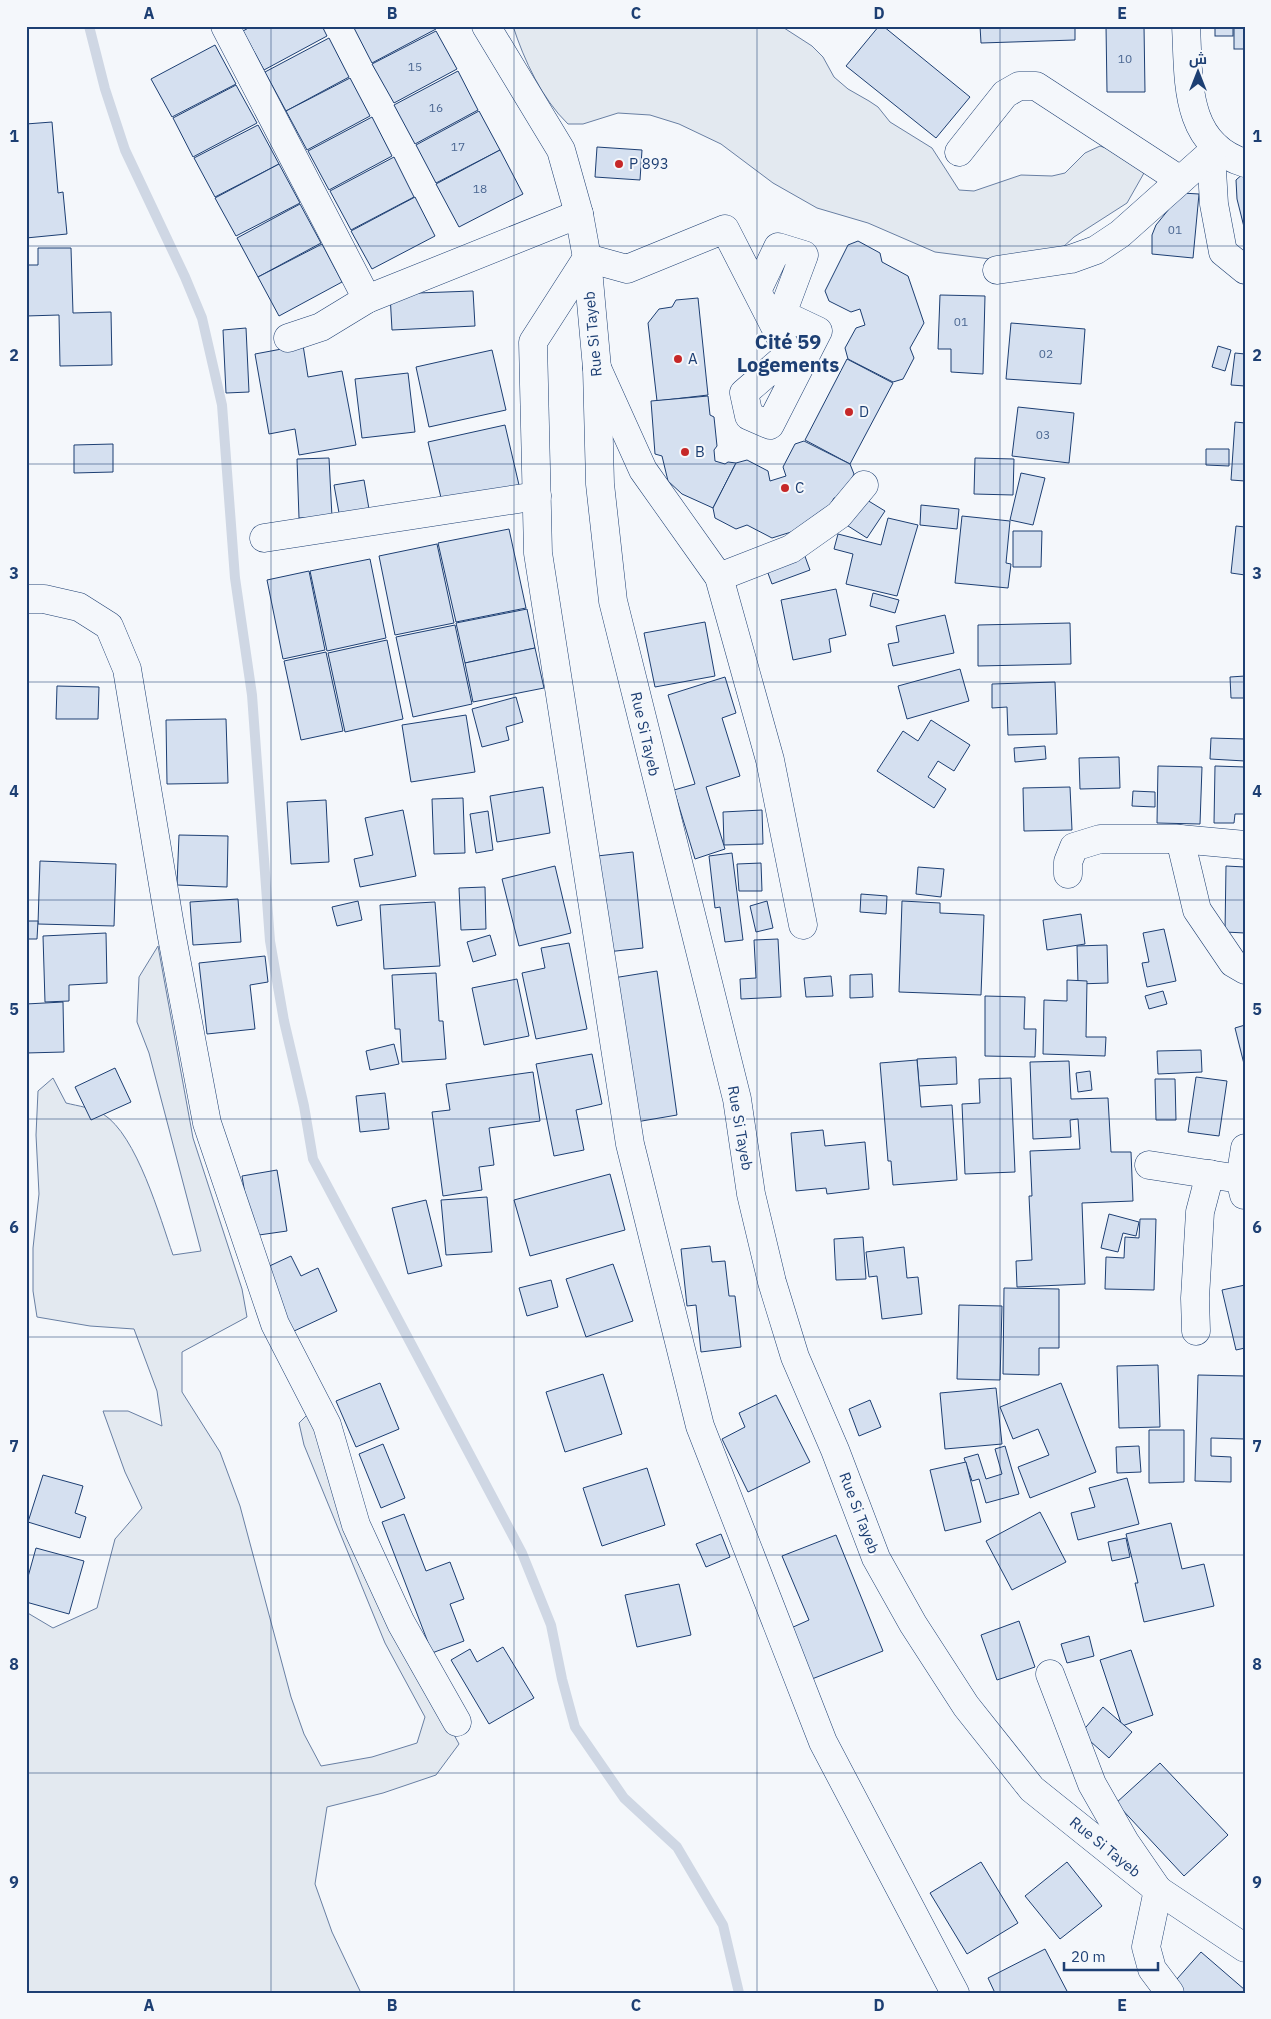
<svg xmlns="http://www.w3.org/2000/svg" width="1271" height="2019" font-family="'IBM Plex Sans',Cairo,sans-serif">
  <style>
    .green { fill: #e3e9f0; stroke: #687fa3 }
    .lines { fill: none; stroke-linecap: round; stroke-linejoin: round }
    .stream { stroke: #cfd7e4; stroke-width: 10 }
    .building { fill: #d5e0f0; stroke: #1d3f73 }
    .street-casing { stroke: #1d3f73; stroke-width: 29 }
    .secondary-casing { stroke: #1d3f73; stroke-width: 29 }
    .street { stroke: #f4f7fb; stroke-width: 28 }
    .secondary { stroke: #f4f7fb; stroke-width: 28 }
    .grid { fill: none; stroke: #1d3f73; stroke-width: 1; stroke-opacity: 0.55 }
    .poi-dot { fill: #c62828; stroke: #f4f7fb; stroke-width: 2 }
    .labels { text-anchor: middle; stroke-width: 4; stroke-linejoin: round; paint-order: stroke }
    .number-label { font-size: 12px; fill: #4b6792 }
    .poi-label { font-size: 15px; fill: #1d3f73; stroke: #f4f7fb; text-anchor: start }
    .street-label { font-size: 15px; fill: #1d3f73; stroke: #f4f7fb }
    .district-label { font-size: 20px; font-weight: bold; fill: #1d3f73; stroke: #f4f7fb }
    .neatline { fill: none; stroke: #1d3f73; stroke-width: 2 }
    .grid-label { font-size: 16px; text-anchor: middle; font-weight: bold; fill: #1d3f73 }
  </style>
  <rect width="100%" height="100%" fill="#f4f7fb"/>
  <!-- green -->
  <g class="green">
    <path d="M513 26H781L812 46 823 57 834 77 848 89 869 101 878 107 890 122 932 148 959 190 974 191 1021 175 1052 176 1065 173 1085 153 1100 146 1114 151 1144 173 1127 203 1074 237 1062 248 998 260 935 252 868 223 817 208 773 183 721 144 679 124 650 115 618 113 583 124H568C542 99 524 60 513 26Z"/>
    <path d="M158 946 193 1138 242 1289 247 1317 182 1352V1392L220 1452 240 1506 291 1697 304 1734 321 1766 372 1757 417 1743 425 1717 385 1643 304 1445 299 1423 307 1415 318 1427 398 1631 459 1744 436 1775 383 1793 327 1807 315 1884 332 1932 361 1993H26V1612L53 1628 97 1608 115 1539 142 1508 125 1472 103 1411H128L162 1426 157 1391 134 1329 90 1326 37 1317 33 1291V1248L39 1194 36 1135 38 1091 53 1078 66 1103C78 1106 93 1108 103 1114 137 1135 160 1218 173 1255L201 1251 149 1053 137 1022 139 977Z"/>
  </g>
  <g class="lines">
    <!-- stream -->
    <polyline class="stream" points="89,26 105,89 125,150 185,277 202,318 222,405 235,578 252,695 270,941 284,1021 304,1106 313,1159 522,1553 551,1625 562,1679 575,1727 624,1798 677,1847 723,1925 739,1993"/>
  </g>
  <!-- building -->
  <g class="building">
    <polygon points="252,26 322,26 327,36 264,70 243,31"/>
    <polygon points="353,26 434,26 436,29 372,63"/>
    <polygon points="879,26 883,26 970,97 936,138 846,66"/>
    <polygon points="980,26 1075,26 1075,40 981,43"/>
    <polygon points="1106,26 1144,26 1145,92 1107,92"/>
    <rect x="1215" y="26" width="18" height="10"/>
    <rect x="1234" y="26" width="11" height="23"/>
    <polygon points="436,31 457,69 394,103 372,64"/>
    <polygon points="329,38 349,77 286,111 265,72"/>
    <polygon points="215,45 236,84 172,117 151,79"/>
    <polygon points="458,71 478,110 415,144 394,105"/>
    <polygon points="350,78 370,116 307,150 286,111"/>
    <polygon points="236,85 257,123 193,157 173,118"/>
    <polygon points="479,111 500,150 436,183 416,145"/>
    <polygon points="372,117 392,156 329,190 308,151"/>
    <polygon points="52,122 58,193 63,192 67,234 26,238 26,124"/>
    <polygon points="258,125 279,164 215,197 194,158"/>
    <polygon points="597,147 642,150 640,180 595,177"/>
    <polygon points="500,150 523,194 459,227 436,184"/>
    <polygon points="394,157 414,197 351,230 330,191"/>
    <polygon points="279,164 300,203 236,236 215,198"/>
    <polygon points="1245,172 1245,231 1237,199 1236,180"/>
    <polygon points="1182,193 1199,194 1193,258 1152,254 1152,235 1156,225"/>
    <polygon points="415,197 435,236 372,269 351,231"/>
    <polygon points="300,204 321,243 258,277 237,238"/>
    <polygon points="858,241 880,253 882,262 908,276 924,323 910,348 914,358 903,379 893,382 848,359 845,348 856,328 865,325 860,309 851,312 829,301 825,291 848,245"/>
    <polygon points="322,244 342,282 279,316 258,277"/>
    <polygon points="38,248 71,248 73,313 111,312 112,365 60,366 59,315 26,316 26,265 38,265"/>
    <polygon points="473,291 475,326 392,330 390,294"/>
    <polygon points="940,295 985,296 983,374 951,372 951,349 938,349"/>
    <polygon points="698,298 708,395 657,401 648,323 659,309 672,307 676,300"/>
    <polygon points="1011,323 1085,329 1081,384 1006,379"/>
    <polygon points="246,328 249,392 226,393 223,330"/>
    <polygon points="303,345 308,377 342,371 356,445 299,455 295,429 269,434 255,354"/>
    <polygon points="1218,346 1231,350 1225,371 1212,367"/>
    <polygon points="492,350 506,410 429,427 416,367"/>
    <polygon points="1235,353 1245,354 1245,386 1231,385"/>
    <polygon points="847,359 893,383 850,464 805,440"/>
    <polygon points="408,373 415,432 362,438 355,379"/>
    <polygon points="708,396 710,415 714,417 717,446 714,450 715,461 725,464 728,462 736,463 713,508 682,494 668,481 662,456 655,454 651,401"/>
    <polygon points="1018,407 1074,413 1069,463 1012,456"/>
    <polygon points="1235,422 1245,423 1245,481 1231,480"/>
    <polygon points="505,425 519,485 442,502 428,442"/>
    <polygon points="804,441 850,464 854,474 843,496 834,498 820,523 772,538 747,525 736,529 715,518 713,508 736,463 747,460 768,471 770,481 786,476 783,467 795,444"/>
    <polygon points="113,444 113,472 74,473 74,445"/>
    <polygon points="1206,449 1229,449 1229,466 1206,465"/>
    <polygon points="329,458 332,517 299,518 297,459"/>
    <polygon points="975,458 1014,459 1013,495 974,494"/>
    <polygon points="1021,473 1045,478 1033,525 1010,520"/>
    <polygon points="364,480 369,509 339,513 334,485"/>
    <polygon points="862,497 885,511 867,538 845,524"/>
    <polygon points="921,505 959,509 957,529 920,525"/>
    <polygon points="962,516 1010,521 1006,563 1011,564 1008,588 955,583"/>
    <polygon points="888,518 918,525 897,596 846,584 853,554 834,549 838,534 881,545"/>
    <polygon points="1236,526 1245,527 1245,575 1231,573"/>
    <polygon points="509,529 526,608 456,622 438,543"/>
    <polygon points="1013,531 1042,531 1041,567 1013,567"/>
    <polygon points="437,544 454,623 395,635 379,556"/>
    <polygon points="803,551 810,570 772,584 765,565"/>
    <polygon points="370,559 386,638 327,651 310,571"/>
    <polygon points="309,571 325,650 283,659 267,580"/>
    <polygon points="836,589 846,635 829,639 831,652 793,660 781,600"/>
    <polygon points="873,593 899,600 895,613 870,606"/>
    <polygon points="527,609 535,648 465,663 456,623"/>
    <polygon points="945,615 954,653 893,666 888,644 899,642 896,626"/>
    <polygon points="705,622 715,676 655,687 644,633"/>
    <polygon points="1070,623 1071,664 978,666 978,625"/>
    <polygon points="455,625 472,704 413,717 396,637"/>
    <polygon points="387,640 403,719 345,732 328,653"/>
    <polygon points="535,648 544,688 473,702 465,663"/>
    <polygon points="326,652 343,731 301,740 284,661"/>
    <polygon points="960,669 969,701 907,719 898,686"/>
    <polygon points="1245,676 1245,698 1231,698 1230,677"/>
    <polygon points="725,677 736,713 722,718 740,776 706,787 725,849 695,859 674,790 695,784 668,695"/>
    <polygon points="1055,682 1057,734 1008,735 1007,707 992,708 992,684"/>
    <polygon points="57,686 99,687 98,719 56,719"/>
    <polygon points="516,697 523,722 506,727 509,740 482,747 472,709"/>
    <polygon points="466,715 475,772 411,782 402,725"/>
    <polygon points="226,719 228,783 167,784 166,720"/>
    <polygon points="931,720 970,745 954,771 938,761 928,777 946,789 934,808 877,771 903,731 918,741"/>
    <polygon points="1211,738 1245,739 1245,761 1210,759"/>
    <polygon points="1045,746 1046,759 1015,762 1014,748"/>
    <polygon points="1119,757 1120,788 1080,789 1079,758"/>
    <polygon points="1158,766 1202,767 1200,824 1157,823"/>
    <polygon points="1215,766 1245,767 1245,814 1235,814 1234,823 1214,823"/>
    <polygon points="543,787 550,833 497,842 490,796"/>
    <polygon points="1070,787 1072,830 1024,831 1023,788"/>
    <polygon points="1133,791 1155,792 1155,807 1132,806"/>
    <polygon points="463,798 465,853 434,854 432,799"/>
    <polygon points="326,800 329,862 291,864 287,802"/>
    <polygon points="403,810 416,876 360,887 354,859 373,855 365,818"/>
    <polygon points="762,810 763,844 724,845 723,812"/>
    <polygon points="488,811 493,850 476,853 470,814"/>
    <polygon points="179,835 228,836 227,887 177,885"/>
    <polygon points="633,852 643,948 607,952 597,856"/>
    <polygon points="732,853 743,940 725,942 720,907 715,908 709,856"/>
    <polygon points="40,861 116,864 114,926 38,924"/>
    <polygon points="761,863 762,891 739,891 737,864"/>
    <polygon points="555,866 571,933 519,946 502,879"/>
    <polygon points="1226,866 1245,867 1245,933 1225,932"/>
    <polygon points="918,867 944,869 941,897 916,894"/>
    <polygon points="485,887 486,929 461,930 459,888"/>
    <polygon points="861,894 887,896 886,914 860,912"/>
    <polygon points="238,899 241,942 193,945 190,902"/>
    <polygon points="358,901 362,920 337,926 332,907"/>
    <polygon points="767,901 773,928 756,932 750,906"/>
    <polygon points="902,901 940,903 940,913 984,915 981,995 899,992"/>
    <polygon points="435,902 440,966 384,969 380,905"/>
    <polygon points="1081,914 1085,944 1047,950 1043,920"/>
    <polygon points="26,921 38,921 37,939 26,939"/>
    <polygon points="1164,929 1176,981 1147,987 1142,963 1149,962 1143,933"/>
    <polygon points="106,933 107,983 69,985 69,1001 45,1002 43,936"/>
    <polygon points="490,935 496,955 473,962 467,942"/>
    <polygon points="778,939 781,997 741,999 740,979 756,978 754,940"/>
    <polygon points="569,943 587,1029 536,1039 522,973 545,968 541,948"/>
    <polygon points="1107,945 1108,983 1078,984 1077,946"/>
    <polygon points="265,956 268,982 250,985 255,1029 207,1034 199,963"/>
    <polygon points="26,962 28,962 27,993 26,993"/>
    <polygon points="657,971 677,1115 636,1122 613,978"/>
    <polygon points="436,973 439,1021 443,1021 446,1059 402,1062 400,1029 395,1029 392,975"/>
    <polygon points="872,974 873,997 850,998 850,975"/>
    <polygon points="831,976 833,996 806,997 804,978"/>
    <polygon points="517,979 529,1036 484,1045 472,988"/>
    <polygon points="1067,980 1087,981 1086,1037 1106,1037 1105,1056 1043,1054 1044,1000 1067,1001"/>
    <polygon points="1163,991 1167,1004 1149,1009 1145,996"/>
    <polygon points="985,996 1025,997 1024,1029 1036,1029 1035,1057 985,1056"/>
    <polygon points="63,1002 64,1052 26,1053 26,1004"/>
    <polygon points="1245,1025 1245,1068 1235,1028"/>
    <polygon points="394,1044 399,1064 370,1070 366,1051"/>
    <polygon points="1201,1050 1202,1072 1158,1074 1157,1051"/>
    <polygon points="592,1054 602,1104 576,1110 584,1150 554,1156 536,1064"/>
    <polygon points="956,1057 957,1084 919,1086 917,1059"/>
    <polygon points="917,1060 921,1107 952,1105 957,1180 893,1185 891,1161 888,1161 880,1063"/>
    <polygon points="1069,1061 1071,1099 1108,1098 1111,1152 1131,1152 1133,1201 1082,1203 1085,1284 1017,1287 1016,1261 1032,1260 1029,1196 1032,1196 1030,1151 1080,1149 1078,1119 1070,1120 1071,1137 1033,1139 1030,1062"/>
    <polygon points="115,1068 131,1102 91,1120 75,1087"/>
    <polygon points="1090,1071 1092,1090 1078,1092 1076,1073"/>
    <polygon points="533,1072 540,1121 489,1128 494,1165 479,1167 482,1190 443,1196 432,1112 450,1110 446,1084"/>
    <polygon points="1196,1077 1227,1081 1219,1136 1188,1132"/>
    <polygon points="1011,1078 1015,1172 965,1174 962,1104 980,1103 979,1079"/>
    <polygon points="1155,1079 1175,1079 1176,1120 1156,1120"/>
    <polygon points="385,1093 389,1129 360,1132 356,1096"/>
    <polygon points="823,1130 825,1146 865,1142 869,1189 827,1194 826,1188 796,1191 791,1133"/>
    <polygon points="277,1170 287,1231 252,1236 242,1176"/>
    <polygon points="610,1174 625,1230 530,1256 514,1200"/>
    <polygon points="487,1197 492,1252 446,1255 441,1200"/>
    <polygon points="426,1200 442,1266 408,1274 392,1208"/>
    <polygon points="1109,1214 1139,1222 1136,1236 1123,1233 1118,1252 1101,1248"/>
    <polygon points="1140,1219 1156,1219 1154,1290 1105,1289 1106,1257 1124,1258 1125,1237 1139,1238"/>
    <polygon points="863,1237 866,1279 836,1280 834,1239"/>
    <polygon points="710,1246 712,1262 725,1261 729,1296 735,1296 741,1347 701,1352 696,1305 687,1306 681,1249"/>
    <polygon points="904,1247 907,1278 918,1277 922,1314 882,1319 877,1276 869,1277 866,1252"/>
    <polygon points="291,1256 301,1276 318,1268 337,1311 292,1332 263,1269"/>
    <polygon points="613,1264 633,1321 586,1337 566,1279"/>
    <polygon points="551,1280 558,1307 527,1316 519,1288"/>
    <polygon points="1245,1285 1245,1348 1236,1350 1222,1290"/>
    <polygon points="1004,1288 1059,1289 1059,1348 1039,1348 1039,1375 1003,1374"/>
    <polygon points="959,1305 1002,1306 1000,1380 957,1379"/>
    <polygon points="1158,1365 1160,1427 1119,1428 1117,1366"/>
    <polygon points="603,1374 622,1434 565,1452 546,1392"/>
    <polygon points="1198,1375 1245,1376 1245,1439 1211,1438 1211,1456 1231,1457 1231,1482 1195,1481"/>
    <polygon points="380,1383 399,1429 356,1447 336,1401"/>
    <polygon points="1061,1383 1096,1472 1030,1498 1018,1467 1049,1455 1038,1429 1013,1439 1000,1407"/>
    <polygon points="996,1388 1002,1444 945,1449 940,1393"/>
    <polygon points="776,1395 810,1462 748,1492 722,1439 745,1427 739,1413"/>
    <polygon points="870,1400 881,1427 859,1436 849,1409"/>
    <polygon points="1149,1430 1184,1430 1184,1482 1149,1483"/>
    <polygon points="383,1444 405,1498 381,1508 359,1454"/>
    <polygon points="1005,1446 1019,1494 986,1503 979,1479 972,1481 964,1458 978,1454 986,1479 1002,1474 995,1449"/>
    <polygon points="1139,1446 1141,1472 1117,1473 1116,1447"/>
    <polygon points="966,1462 981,1522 945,1531 930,1470"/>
    <polygon points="647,1468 665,1525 602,1546 583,1488"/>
    <polygon points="43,1475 83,1486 75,1513 86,1517 80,1538 28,1522"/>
    <polygon points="1127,1478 1139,1524 1078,1540 1071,1513 1095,1507 1089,1488"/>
    <polygon points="1040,1512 1066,1562 1012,1590 986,1541"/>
    <polygon points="404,1514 426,1571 450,1562 464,1599 450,1604 464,1641 432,1653 382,1522"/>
    <polygon points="1171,1523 1182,1569 1204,1564 1214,1606 1144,1622 1135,1583 1138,1583 1126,1534"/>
    <polygon points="721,1534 730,1557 706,1567 696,1544"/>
    <polygon points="836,1535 883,1651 812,1679 791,1628 809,1620 782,1556"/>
    <polygon points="1126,1538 1130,1557 1112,1561 1108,1542"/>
    <polygon points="36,1548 84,1561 69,1614 26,1602 26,1584"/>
    <polygon points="679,1584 691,1635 637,1647 625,1595"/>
    <polygon points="1019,1621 1035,1667 997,1680 981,1635"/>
    <polygon points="1089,1636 1094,1656 1067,1663 1061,1644"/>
    <polygon points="503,1647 534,1698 489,1724 451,1660 470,1649 477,1662"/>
    <polygon points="1131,1650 1153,1715 1122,1726 1100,1660"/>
    <polygon points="1103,1707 1132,1732 1109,1758 1081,1733"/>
    <polygon points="1160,1763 1228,1835 1184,1876 1116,1803"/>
    <polygon points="981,1862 1018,1923 967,1954 930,1893"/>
    <polygon points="1067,1862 1102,1906 1060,1939 1025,1896"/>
    <polygon points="1045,1949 1068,1993 995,1993 988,1978"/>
    <polygon points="1201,1952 1245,1990 1245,1993 1174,1993 1169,1988"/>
  </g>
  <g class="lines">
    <defs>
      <g id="street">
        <polyline points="225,26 367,299"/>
        <path d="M1186 26C1189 78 1183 144 1245 163"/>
        <polyline points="959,152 1005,94 1019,86 1036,86 1180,180"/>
        <polyline points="1211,153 1214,204 1223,252 1245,270"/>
        <polyline points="997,270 1071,259 1096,250 1120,234 1211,153 1215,146"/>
        <polyline points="757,291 778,247 804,255 782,314 818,331 770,425 749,416 744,393 789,354 725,229 627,269 587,258 533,342 538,553 630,1144 700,1426 823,1742 955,1993"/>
        <polyline points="288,338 321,327 367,299 579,214"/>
        <polyline points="597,368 643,470 719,577 770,760 803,925"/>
        <polyline points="264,538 537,496"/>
        <polyline points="719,577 791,549 839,515 864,485"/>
        <polyline points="26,599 44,599 79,607 109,626 127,669 171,932 207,1123 275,1324 327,1425 356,1525 401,1623 457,1722"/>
        <polyline points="1180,839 1197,910 1233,963 1245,970"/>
        <polyline points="1068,874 1068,862 1074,847 1100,839 1180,839 1245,845"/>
        <polyline points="1149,1165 1240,1179"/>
        <polyline points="1244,1195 1240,1179 1245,1148"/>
        <polyline points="1196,1331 1195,1298 1200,1212 1210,1174"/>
        <polyline points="1050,1674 1092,1784 1125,1842 1158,1890 1146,1947 1152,1969 1170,1993"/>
      </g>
      <polyline id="secondary" points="486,26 561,150 579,214 587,258 597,368 600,484 613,601 737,1099 751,1194 772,1282 795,1357 835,1450 876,1558 913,1624 966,1706 1032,1789 1158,1890 1245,1948"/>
    </defs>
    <!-- street casing -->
    <use href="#street" class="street-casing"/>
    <!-- secondary casing -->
    <use href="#secondary" class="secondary-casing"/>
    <!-- street -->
    <use href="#street" class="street"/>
    <!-- secondary -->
    <use href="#secondary" class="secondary"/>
  </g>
  <!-- grid -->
  <path class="grid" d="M271 26V1993M514 26V1993M757 26V1993M1000 26V1993M26 246H1245M26 464H1245M26 682H1245M26 900H1245M26 1119H1245M26 1337H1245M26 1555H1245M26 1773H1245"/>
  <!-- markers -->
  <g class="poi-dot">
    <circle cx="619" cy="164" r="5"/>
    <circle cx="678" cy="359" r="5"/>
    <circle cx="849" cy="412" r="5"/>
    <circle cx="685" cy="452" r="5"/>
    <circle cx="785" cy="488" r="5"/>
  </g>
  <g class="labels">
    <!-- number labels -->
    <g class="number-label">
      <text x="1125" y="63">10</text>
      <text x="415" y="71">15</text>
      <text x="436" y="112">16</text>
      <text x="458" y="151">17</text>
      <text x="480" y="193">18</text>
      <text x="1175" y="234">01</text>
      <text x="961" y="326">01</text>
      <text x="1046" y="358">02</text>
      <text x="1043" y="439">03</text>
    </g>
    <!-- poi labels -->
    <g class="poi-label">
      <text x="629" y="169">P 893</text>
      <text x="688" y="364">A</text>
      <text x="859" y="417">D</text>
      <text x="695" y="457">B</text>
      <text x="795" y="493">C</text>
    </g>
    <!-- street labels -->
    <g class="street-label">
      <text transform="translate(593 334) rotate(-95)" y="5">Rue Si Tayeb</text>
      <text transform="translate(645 734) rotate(77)" y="5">Rue Si Tayeb</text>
      <text transform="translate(740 1128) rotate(80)" y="5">Rue Si Tayeb</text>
      <text transform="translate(859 1513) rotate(69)" y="5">Rue Si Tayeb</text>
      <text transform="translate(1105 1847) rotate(39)" y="5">Rue Si Tayeb</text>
    </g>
    <!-- district labels -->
    <g class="district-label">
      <text x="788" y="349">Cité 59<tspan x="788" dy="23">Logements</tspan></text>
    </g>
  </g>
  <!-- border -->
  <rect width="1271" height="2019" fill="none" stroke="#f4f7fb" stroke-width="55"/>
  <!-- north arrow -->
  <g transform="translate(1198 72)" stroke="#f4f7fb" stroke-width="4" paint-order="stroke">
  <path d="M0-4L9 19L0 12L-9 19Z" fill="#1d3f73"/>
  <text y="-8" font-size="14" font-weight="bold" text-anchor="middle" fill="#1d3f73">ش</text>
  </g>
  <!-- scale -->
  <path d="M1064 1962v8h94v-8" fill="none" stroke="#1d3f73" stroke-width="2.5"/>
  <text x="1071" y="1962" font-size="15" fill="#1d3f73" stroke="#f4f7fb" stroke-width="4" paint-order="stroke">20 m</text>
  <rect x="28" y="28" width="1216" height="1964" class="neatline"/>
  <g class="grid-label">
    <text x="149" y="19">A</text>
    <text x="392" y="19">B</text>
    <text x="636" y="19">C</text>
    <text x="879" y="19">D</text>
    <text x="1122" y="19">E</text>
    <text x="14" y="142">1</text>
    <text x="1257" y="142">1</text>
    <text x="14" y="361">2</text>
    <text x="1257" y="361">2</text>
    <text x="14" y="579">3</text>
    <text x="1257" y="579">3</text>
    <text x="14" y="797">4</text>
    <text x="1257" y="797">4</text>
    <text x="14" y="1015">5</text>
    <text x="1257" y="1015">5</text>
    <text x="14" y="1233">6</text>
    <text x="1257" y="1233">6</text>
    <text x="14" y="1452">7</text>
    <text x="1257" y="1452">7</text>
    <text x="14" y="1670">8</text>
    <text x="1257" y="1670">8</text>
    <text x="14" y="1888">9</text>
    <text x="1257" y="1888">9</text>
    <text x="149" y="2011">A</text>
    <text x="392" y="2011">B</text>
    <text x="636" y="2011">C</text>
    <text x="879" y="2011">D</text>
    <text x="1122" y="2011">E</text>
  </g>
</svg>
